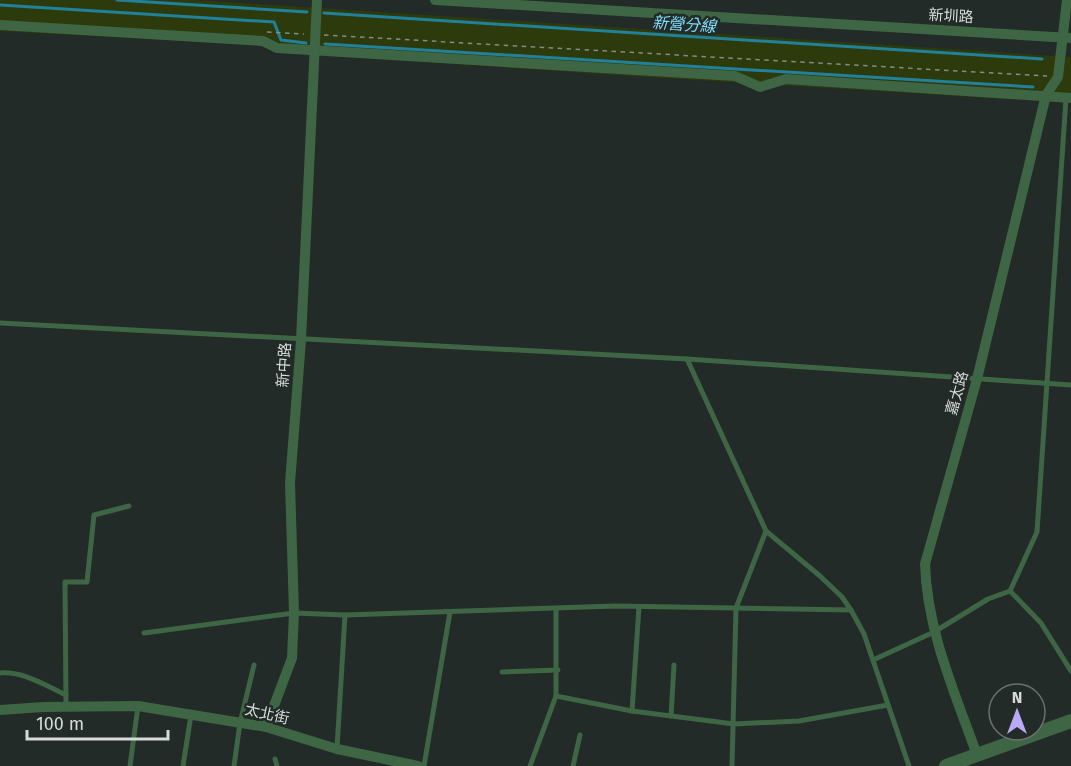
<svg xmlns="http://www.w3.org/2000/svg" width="1071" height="766" font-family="'Fira Sans','Noto Sans TC',sans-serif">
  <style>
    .green { fill: #2d3a0b }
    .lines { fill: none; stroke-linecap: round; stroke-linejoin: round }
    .stream { stroke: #21819b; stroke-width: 3 }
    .path { stroke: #848b88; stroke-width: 1.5; stroke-dasharray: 4.5 4.5; stroke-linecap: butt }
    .service { stroke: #3e6544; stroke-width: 5 }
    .minor { stroke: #3e6544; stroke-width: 10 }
    .tertiary { stroke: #3e6544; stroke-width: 14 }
    .labels { text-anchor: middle; stroke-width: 5; stroke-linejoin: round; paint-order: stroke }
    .street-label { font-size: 15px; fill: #d6dbd9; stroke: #222b28 }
    .water-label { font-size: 16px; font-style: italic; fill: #80dffd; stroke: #222b28 }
  </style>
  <rect width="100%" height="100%" fill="#222b28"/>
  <!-- green -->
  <path class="green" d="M0 0H196L1071 57V103C805 86 538 72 272 50L258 45 0 31Z"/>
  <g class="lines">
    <!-- stream -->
    <g class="stream">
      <polyline points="117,0 307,12"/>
      <polyline points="0,5 274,22 281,40 306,43"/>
      <polyline points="324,13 1042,59"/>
      <polyline points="325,44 1033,87"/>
    </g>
    <!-- path -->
    <g class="path">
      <polyline points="267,32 304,34"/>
      <polyline points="324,35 1047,76"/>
    </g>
    <!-- service -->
    <g class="service">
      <polyline points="1066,98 1037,532 1010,591 1041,623 1071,671"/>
      <polyline points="0,323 687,359 1071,385"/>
      <polyline points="687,359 766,531 820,576 842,597 851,610"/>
      <polyline points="556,609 556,696 632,711 734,724 799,721 888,705"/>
      <polyline points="144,633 294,613 345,615 615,606 851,610 864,634 909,766"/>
      <polyline points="873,660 934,632 988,599 1010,591"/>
      <polyline points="502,672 558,670"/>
      <path d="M0 673C23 671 45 685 66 695"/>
      <polyline points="66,707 65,582 87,582 94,515 129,506"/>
      <polyline points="632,711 639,607"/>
      <polyline points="671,716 674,665"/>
      <polyline points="337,748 345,615"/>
      <polyline points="275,759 277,766"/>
      <polyline points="130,766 138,706"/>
      <polyline points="183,766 191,715"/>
      <polyline points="234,766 240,723 254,665"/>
      <polyline points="424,766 450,612"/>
      <polyline points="530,766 556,696"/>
      <polyline points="573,766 580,735"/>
      <polyline points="732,766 736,608 766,531"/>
    </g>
    <!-- minor -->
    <g class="minor">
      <polyline points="435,0 1071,38"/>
      <polyline points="0,25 263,41 277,48 735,76 760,87 786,79 1071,98"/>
      <polyline points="0,710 43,707 138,706 266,727 337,749 418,766"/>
      <polyline points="266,727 292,658 294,613 290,483 301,340 317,0"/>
      <path d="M977 755C955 693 927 631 925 564L977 379 1046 95 1058 77 1067 0"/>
    </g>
    <!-- tertiary -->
    <polyline class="tertiary" points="946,766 1071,721"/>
  </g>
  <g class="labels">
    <!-- street labels -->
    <g class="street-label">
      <text transform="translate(951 16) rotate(3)" y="5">新圳路</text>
      <text transform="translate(284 365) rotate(-86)" y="5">新中路</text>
      <text transform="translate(957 393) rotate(-74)" y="5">嘉太路</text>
      <text transform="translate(267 714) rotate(13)" y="5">太北街</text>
    </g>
    <!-- water labels -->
    <g class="water-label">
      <text transform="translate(684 24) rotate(4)" y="6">新營分線</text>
    </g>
  </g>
  <!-- north arrow -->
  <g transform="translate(1017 712)"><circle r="28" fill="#222b28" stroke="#6a716f" stroke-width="1.5"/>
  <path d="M0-4.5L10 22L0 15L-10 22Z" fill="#baaaf6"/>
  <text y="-9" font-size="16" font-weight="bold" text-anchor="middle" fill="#d6dbd9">N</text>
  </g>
  <!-- scale -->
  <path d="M27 730v9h141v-9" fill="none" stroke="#d6dbd9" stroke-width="3"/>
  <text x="36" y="730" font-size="18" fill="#d6dbd9" stroke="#222b28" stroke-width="4.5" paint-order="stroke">100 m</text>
</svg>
